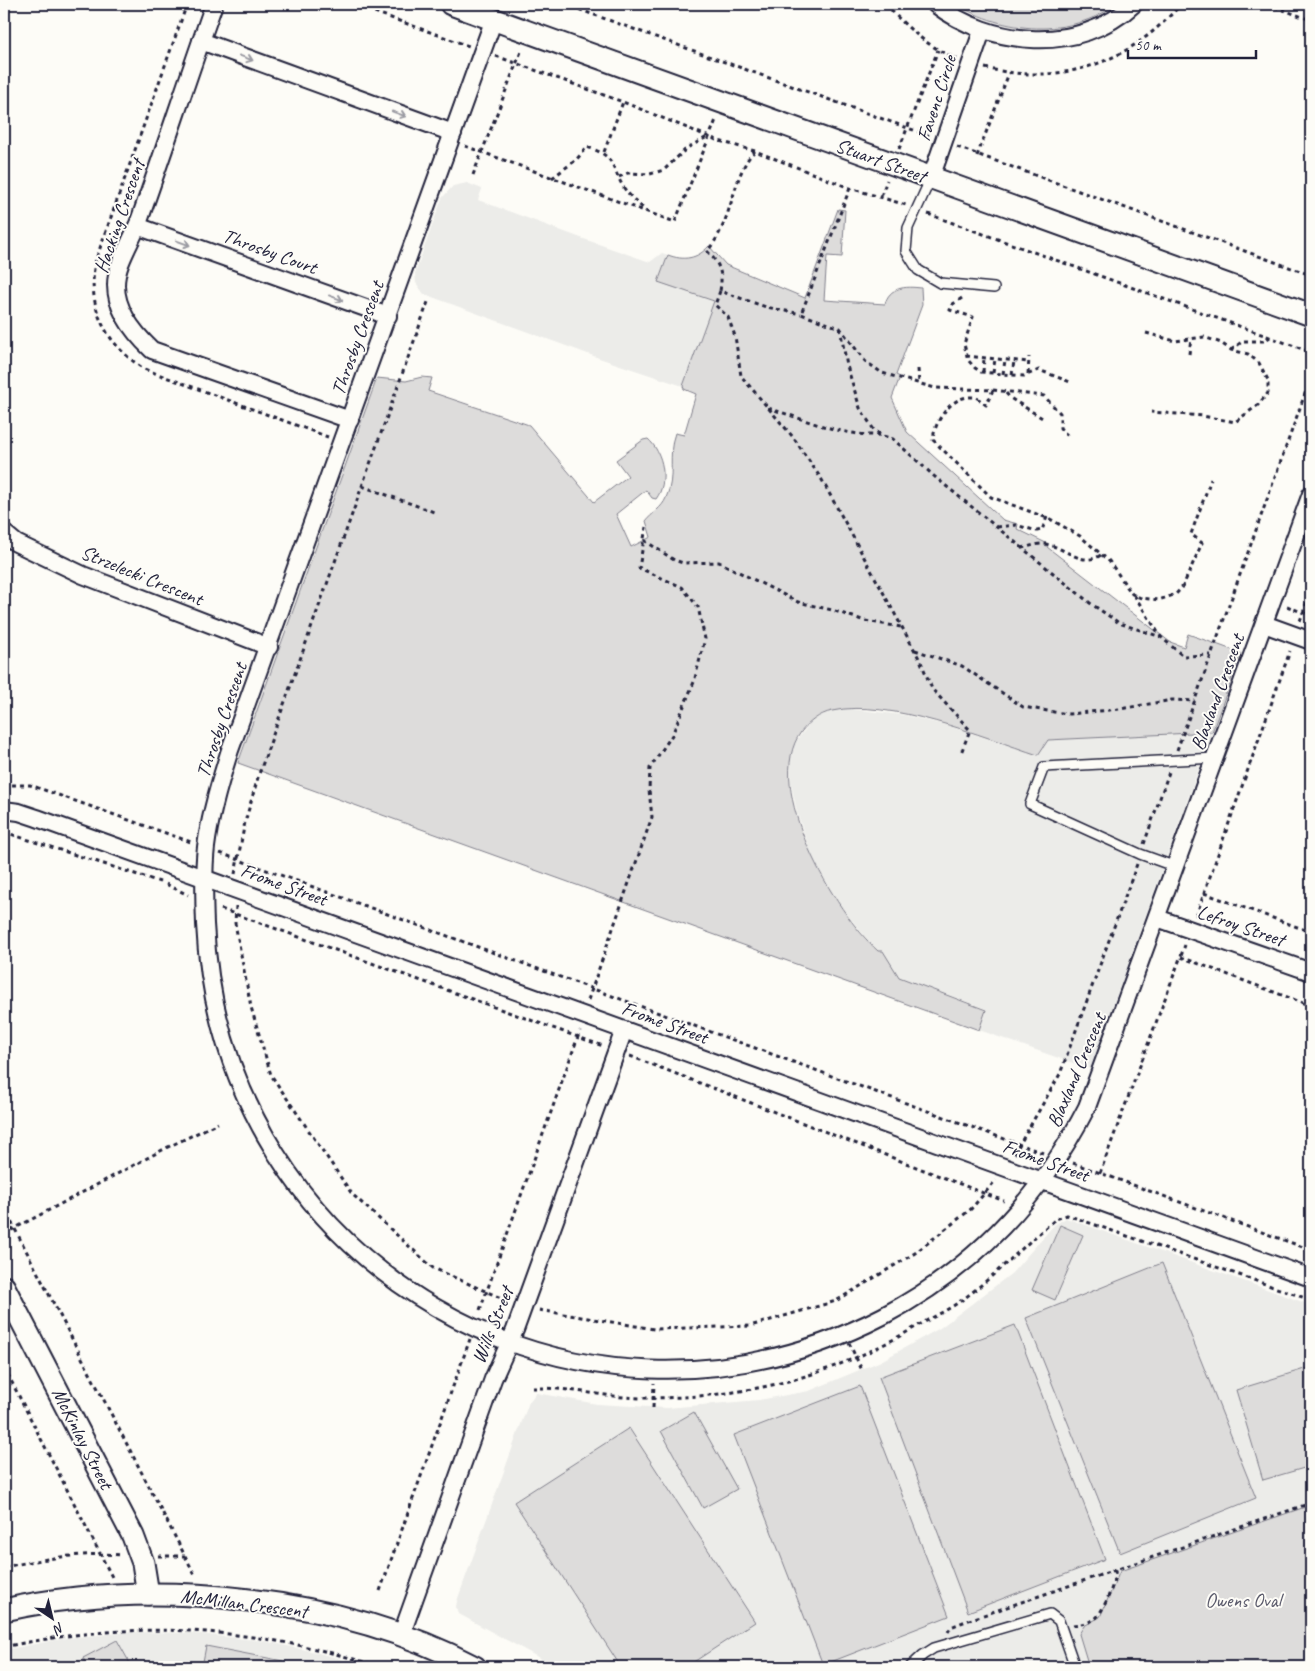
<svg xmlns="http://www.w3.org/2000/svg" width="1315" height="1671" font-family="Caveat,sans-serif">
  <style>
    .built { fill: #ecece9 }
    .green { fill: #dddcdb; stroke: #807f8b }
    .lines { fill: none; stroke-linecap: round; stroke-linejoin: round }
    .service-casing { stroke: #22223b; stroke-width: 12 }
    .minor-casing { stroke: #22223b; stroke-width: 20 }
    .tertiary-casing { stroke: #22223b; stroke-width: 25 }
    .path { stroke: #22223b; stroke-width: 3; stroke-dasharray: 4 4; stroke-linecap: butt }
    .service { stroke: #fdfcf7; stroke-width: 9 }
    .minor { stroke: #fdfcf7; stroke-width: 16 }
    .tertiary { stroke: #fdfcf7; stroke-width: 21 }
    .oneway { stroke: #9a9aa2 }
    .labels { text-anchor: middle; stroke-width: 4; stroke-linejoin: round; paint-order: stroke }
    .street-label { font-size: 20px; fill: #22223b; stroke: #fdfcf7 }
    .park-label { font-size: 20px; fill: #5a5a6b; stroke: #fdfcf7 }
  </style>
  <rect width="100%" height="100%" fill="#fdfcf7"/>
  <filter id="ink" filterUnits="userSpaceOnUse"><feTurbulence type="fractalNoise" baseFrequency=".02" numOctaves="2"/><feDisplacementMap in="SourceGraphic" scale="10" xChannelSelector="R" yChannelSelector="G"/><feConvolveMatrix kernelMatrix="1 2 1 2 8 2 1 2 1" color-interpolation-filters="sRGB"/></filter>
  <g filter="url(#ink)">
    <!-- built -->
    <g class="built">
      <polygon points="467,183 482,189 478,200 581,238 650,262 662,253 668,255 659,282 714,301 683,386 599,358 424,294 416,283 415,273 442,198 453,186"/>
      <polygon points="851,709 904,715 946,725 1038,755 1047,740 1212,732 1090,1069 979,1030 986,1009 899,977 883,951 879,952 873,947 836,900 811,854 797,813 791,784 790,759 795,743 812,720 831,711"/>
      <polygon points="1066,1218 1311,1305 1311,1667 556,1667 459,1614 456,1607 457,1601 529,1402 536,1393 597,1404 667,1408 759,1400 809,1391 881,1361 940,1328 1012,1273 1054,1225"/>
      <polygon points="132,1632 191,1633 264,1641 311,1651 371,1667 4,1667 4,1650 66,1638"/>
    </g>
    <!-- green -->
    <g class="green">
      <path d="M956 4H1117C1069 39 1004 33 956 4Z"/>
      <path d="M838 209 845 210 842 257 827 256 824 300 885 304C889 287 905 286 921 288L922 305 896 375 900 377 892 398 907 432 1003 520 1018 524 1017 529 1048 544 1047 547 1170 642 1184 647 1188 634 1241 653 1212 732 1048 740 1038 755C983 737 889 698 832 711 819 714 809 722 801 732 761 787 835 913 878 951H883L899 977 986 1010 979 1030 238 763 377 378 406 381 422 377 432 378 428 391 529 425 594 502 628 476 616 460 643 440 648 439C663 452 669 482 656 499L652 498 646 490 616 514 631 547 651 537 646 521C652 513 662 508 666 498 676 477 667 454 675 433L684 435 696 394 684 389 683 386 714 301 658 282 668 255C684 261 697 259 709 246L726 265 805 298Z"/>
      <polygon points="1060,1225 1083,1235 1055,1300 1032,1290"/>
      <polygon points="1162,1263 1256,1498 1120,1553 1026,1318"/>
      <polygon points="1015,1325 1105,1559 968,1612 879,1377"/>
      <polygon points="1311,1367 1311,1466 1263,1480 1236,1390"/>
      <polygon points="860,1386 949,1616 823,1665 734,1435"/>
      <polygon points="694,1412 737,1489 703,1508 661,1431"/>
      <polygon points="629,1428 755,1622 686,1667 621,1667 514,1502"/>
      <polygon points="1311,1505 1311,1667 1089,1667 1079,1634 1084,1626 1100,1617 1120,1571"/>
      <polygon points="117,1640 132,1667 88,1667 83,1658"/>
      <polygon points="206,1646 283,1661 281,1667 202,1667"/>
    </g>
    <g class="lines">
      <defs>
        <g id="service">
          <polyline points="931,178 908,228 906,251 918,270 940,283 994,288"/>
          <polyline points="1176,867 1140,854 1030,804 1044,767 1216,758"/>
          <polyline points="910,1667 923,1655 934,1648 1050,1614 1059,1621 1075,1667"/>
        </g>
        <g id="minor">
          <path d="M214 4C188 77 164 151 138 224 131 243 116 264 116 285 116 311 134 333 152 350L350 420"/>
          <path d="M935 4C991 47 1079 55 1134 4"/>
          <path d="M494 19 230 750C220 781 210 814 206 847 203 872 204 898 205 924 221 1266 578 1474 883 1316 973 1269 1041 1197 1087 1107L1311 494"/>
          <polyline points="201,41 453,133"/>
          <polyline points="931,178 982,31"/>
          <polyline points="137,226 388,316"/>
          <polyline points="4,533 16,543 83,575 269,647"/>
          <polyline points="1264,624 1311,641"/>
          <polyline points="4,810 19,812 37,818 1311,1278"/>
          <polyline points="1157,918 1311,972"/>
          <polyline points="401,1636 493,1379 515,1330 624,1030"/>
        </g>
        <g id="tertiary">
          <polyline points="451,4 1311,315"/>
          <polyline points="4,1287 133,1536 143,1563 148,1594"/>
          <path d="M4 1610C154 1577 339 1596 475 1667"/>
        </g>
      </defs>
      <!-- service casing -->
      <use href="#service" class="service-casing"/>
      <!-- minor casing -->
      <use href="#minor" class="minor-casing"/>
      <!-- tertiary casing -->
      <use href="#tertiary" class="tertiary-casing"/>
      <!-- path -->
      <g class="path">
        <path d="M187 4 95 262C87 308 105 343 144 369L328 437"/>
        <polyline points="352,4 469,46"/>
        <polyline points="564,4 930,136"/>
        <path d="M886 4C905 27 930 48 957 59"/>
        <polyline points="1267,4 1311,20"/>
        <polyline points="496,56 623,102 719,141 755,151 850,188 906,205"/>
        <path d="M985 68C1064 86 1128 64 1181 4"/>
        <polyline points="465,146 675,222 716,120"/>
        <polyline points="957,147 1311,275"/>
        <polyline points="899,149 938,50"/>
        <path d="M755 151C732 172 734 222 707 251 720 264 723 273 720 291L766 307 801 314"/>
        <polyline points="604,152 623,102"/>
        <polyline points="977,156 1009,73"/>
        <polyline points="473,175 522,49"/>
        <polyline points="619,177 628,173 650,174 664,170 687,148 709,136"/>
        <path d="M552 178 576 160 587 147C616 156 610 165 624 188 630 197 639 204 646 211"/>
        <polyline points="850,188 801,314 840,328 865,361 882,373 935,388 993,390 1044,396 1060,413 1060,428 1068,436"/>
        <polyline points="881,196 887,180"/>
        <polyline points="928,214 1311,352"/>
        <polyline points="720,291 715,305 728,317 735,336 741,376 793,437 822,480 921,662 932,689 970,730 961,753"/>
        <polyline points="962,298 953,304 950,310 973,317 964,344 968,360 975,368 981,372 1024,376 1039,370 1070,382"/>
        <polyline points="840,328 847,366 860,408 874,430 883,436 893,439 935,477 1090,603 1119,623 1161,637 1183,656 1211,655"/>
        <polyline points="1146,333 1175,341 1204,337 1221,343 1231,350 1248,354 1259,363 1268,380 1268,393 1258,405 1235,422 1203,416 1151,412"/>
        <polyline points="1231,350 1243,341 1264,341 1270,337"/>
        <polyline points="1189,354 1191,338"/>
        <polyline points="966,356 1029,362"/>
        <polyline points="918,369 919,384"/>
        <polyline points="983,372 984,358"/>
        <polyline points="993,373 995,359"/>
        <polyline points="1003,374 1005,360"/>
        <polyline points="1028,374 1029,357"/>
        <polyline points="1012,375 1014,361"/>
        <path d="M993 390 986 405C982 402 978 397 973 397 951 395 934 422 933 440L991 497 1050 519 1080 536 1109 561 1132 594 1141 598 1159 600 1176 594 1183 586 1202 543 1191 534 1211 479"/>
        <polyline points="1006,393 1010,398 1044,419"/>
        <path d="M768 408C804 419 844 437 881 435"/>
        <polyline points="362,486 434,512"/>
        <polyline points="997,527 1016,525 1037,531 1042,530 1047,517"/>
        <polyline points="644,540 674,560 683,563 719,562 798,602 832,610 865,621 901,627"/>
        <path d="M1021 548C1030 547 1037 543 1045 544 1066 547 1081 568 1101 555"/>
        <polyline points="1134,595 1161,637"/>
        <polyline points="1287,606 1311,616"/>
        <polyline points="1300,621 1311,591"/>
        <polyline points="915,650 962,666 1023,707 1054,712 1069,714 1120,709 1172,700 1195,701"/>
        <polyline points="1177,750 1311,377"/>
        <polyline points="4,785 30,785 191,842"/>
        <polyline points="4,832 160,882"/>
        <polyline points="1144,844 1169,772"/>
        <polyline points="220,853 1043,1153"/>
        <polyline points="235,874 245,822 259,774 428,302"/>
        <polyline points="166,884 188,895"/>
        <polyline points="1204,893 1311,932"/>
        <polyline points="236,906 235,923 251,1007 271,1075 352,1194 433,1268 510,1302"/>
        <polyline points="221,909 603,1046"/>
        <polyline points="1196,916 1290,651"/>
        <polyline points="1181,957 1311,1006"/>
        <polyline points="588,1000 652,817 649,790 650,768 672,735 694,682 705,639 698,607 682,587 639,568 646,527"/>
        <polyline points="630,1056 1004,1201"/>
        <polyline points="1014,1154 1060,1074 1137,864"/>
        <polyline points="1073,1163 1311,1250"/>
        <polyline points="1100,1173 1185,945"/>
        <polyline points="4,1208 196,1577"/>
        <polyline points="4,1234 168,1147 218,1123"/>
        <polyline points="480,1310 580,1031"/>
        <polyline points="539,1310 654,1329 750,1326 836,1301 915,1253 971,1209 996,1180"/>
        <polyline points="849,1343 862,1370"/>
        <polyline points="4,1367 113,1579"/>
        <path d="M532 1388C569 1387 606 1398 645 1398 747 1398 830 1378 919 1325 933 1317 948 1310 962 1300 995 1276 1024 1245 1056 1219L1067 1215 1311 1300"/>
        <polyline points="653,1408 654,1383"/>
        <polyline points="158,1556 185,1556"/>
        <path d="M4 1567C43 1559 82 1552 122 1555"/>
        <polyline points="380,1591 470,1339"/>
        <path d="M1073 1625C1081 1624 1090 1623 1096 1618 1103 1612 1117 1579 1115 1570"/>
        <polyline points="948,1632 951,1627 966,1621 1311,1503"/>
        <path d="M4 1647C134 1619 253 1626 380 1667"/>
      </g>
      <!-- service -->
      <use href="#service" class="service"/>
      <!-- minor -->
      <use href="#minor" class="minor"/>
      <!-- tertiary -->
      <use href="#tertiary" class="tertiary"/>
    </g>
    <!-- one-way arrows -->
    <defs><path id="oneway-shaft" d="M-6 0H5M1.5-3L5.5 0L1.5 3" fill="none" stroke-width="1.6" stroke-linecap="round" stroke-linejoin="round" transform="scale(1.25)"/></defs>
    <g class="oneway">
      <use href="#oneway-shaft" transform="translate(246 58) rotate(20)"/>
      <use href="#oneway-shaft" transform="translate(399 114) rotate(20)"/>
      <use href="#oneway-shaft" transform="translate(183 243) rotate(20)"/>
      <use href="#oneway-shaft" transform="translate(336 298) rotate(20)"/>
    </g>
  </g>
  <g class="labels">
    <!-- street labels -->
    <g class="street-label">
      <text transform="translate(936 98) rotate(-72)" y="7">Favenc Circle</text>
      <text transform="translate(881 160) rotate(20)" y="7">Stuart Street</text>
      <text transform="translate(119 216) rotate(-71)" y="7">Hacking Crescent</text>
      <text transform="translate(270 251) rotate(20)" y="7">Throsby Court</text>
      <text transform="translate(357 338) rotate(-70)" y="7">Throsby Crescent</text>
      <text transform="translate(142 575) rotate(22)" y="7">Strzelecki Crescent</text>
      <text transform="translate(1217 692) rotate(-70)" y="7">Blaxland Crescent</text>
      <text transform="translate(221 720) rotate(-71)" y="7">Throsby Crescent</text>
      <text transform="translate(284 884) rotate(20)" y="7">Frome Street</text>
      <text transform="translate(1241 925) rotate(19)" y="7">Lefroy Street</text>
      <text transform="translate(665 1022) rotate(20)" y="7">Frome Street</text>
      <text transform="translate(1076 1070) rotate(-67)" y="7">Blaxland Crescent</text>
      <text transform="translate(1046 1160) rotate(20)" y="7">Frome Street</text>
      <text transform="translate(492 1325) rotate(-68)" y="7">Wills Street</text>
      <text transform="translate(83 1438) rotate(63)" y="7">McKinlay Street</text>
      <text transform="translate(244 1603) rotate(7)" y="7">McMillan Crescent</text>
    </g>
    <!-- park labels -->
    <g class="park-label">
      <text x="1243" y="1607">Owens Oval</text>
    </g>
  </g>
  <!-- margin -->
  <rect width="1315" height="1671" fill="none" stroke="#fdfcf7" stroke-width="20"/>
  <rect x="10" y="10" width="1295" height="1651" fill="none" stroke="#22223b" stroke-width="2" filter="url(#ink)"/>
  <!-- north arrow -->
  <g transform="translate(52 1618) rotate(145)" stroke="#fdfcf7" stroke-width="4" paint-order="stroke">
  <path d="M0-4L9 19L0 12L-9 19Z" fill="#22223b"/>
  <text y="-8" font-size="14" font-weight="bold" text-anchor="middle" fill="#22223b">N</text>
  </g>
  <!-- scale -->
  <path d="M1128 50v8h128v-8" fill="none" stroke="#22223b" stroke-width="2.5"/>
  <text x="1135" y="50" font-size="15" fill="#22223b" stroke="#fdfcf7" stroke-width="4" paint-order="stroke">50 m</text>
</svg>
